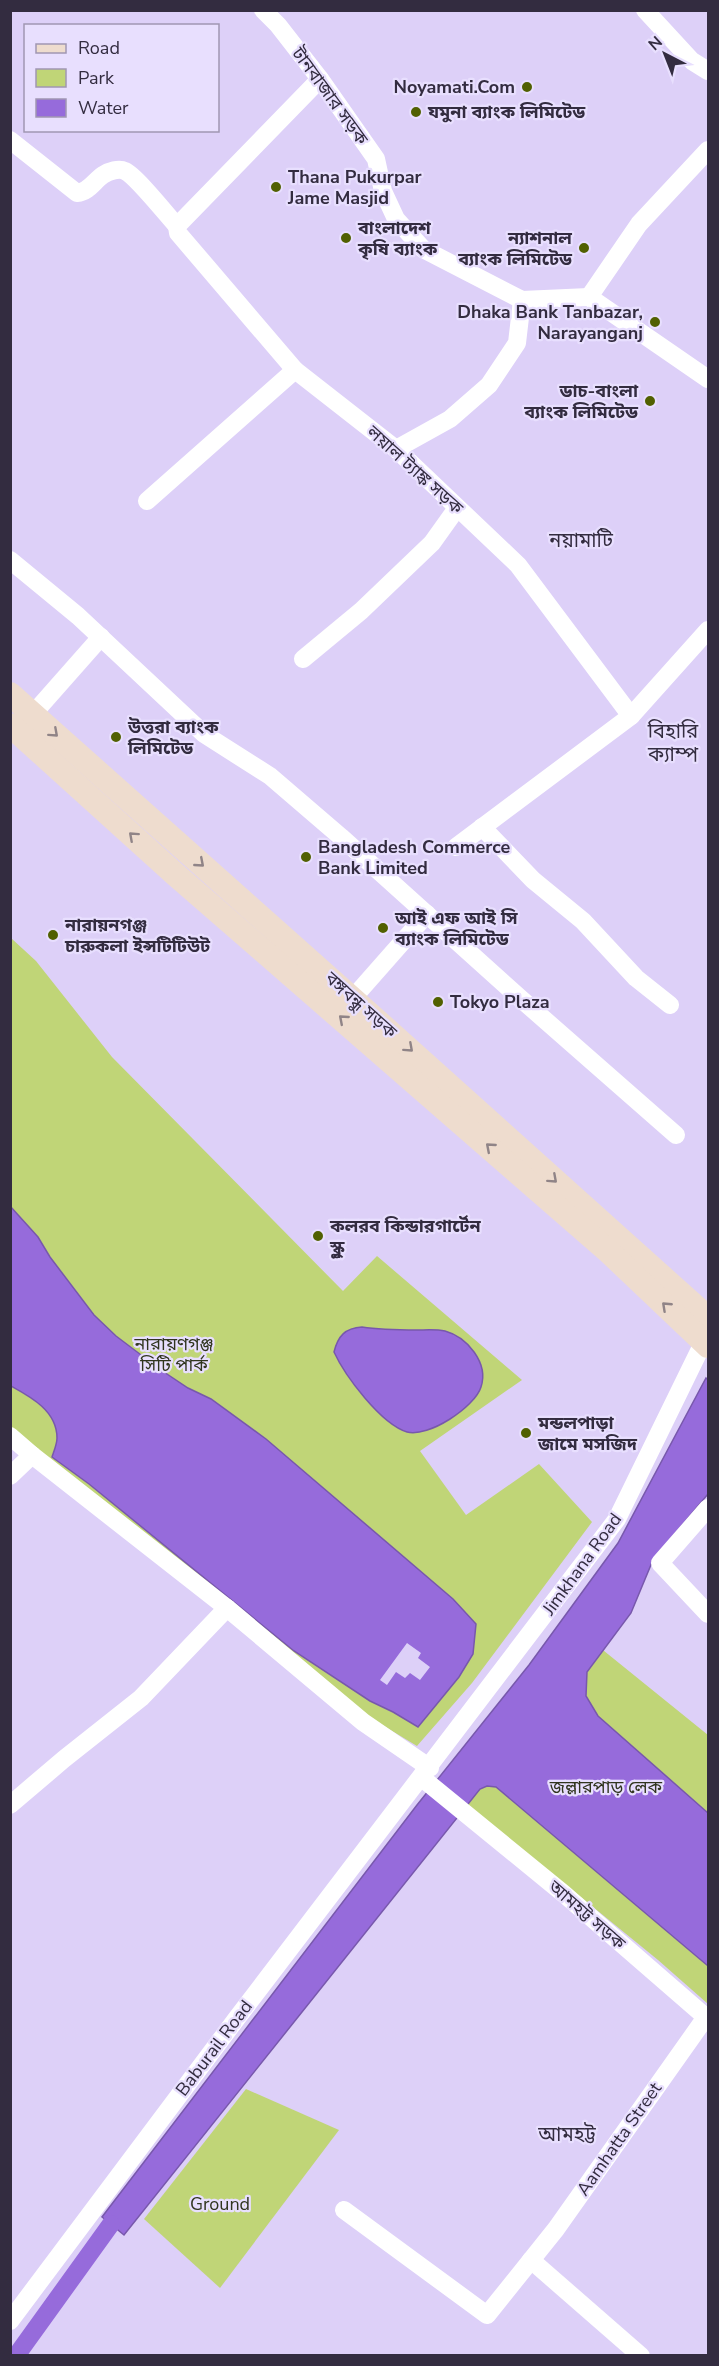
<svg xmlns="http://www.w3.org/2000/svg" width="719" height="2366" font-family="'Nunito Sans','Noto Sans Bengali',sans-serif">
  <style>
    .green { fill: #c0d577 }
    .water { fill: #966bdb; stroke: #7858ac; stroke-width: 1.5 }
    .pier { fill: #ddd0f8 }
    .lines { fill: none; stroke-linecap: round; stroke-linejoin: round }
    .canal { stroke: #966bdb; stroke-width: 18 }
    .street { stroke: #fff; stroke-width: 18 }
    .secondary { stroke: #eedcce; stroke-width: 24 }
    .oneway { stroke: #908487 }
    .poi-dot { fill: #516001; stroke: #e8dffe; stroke-width: 2 }
    .labels { text-anchor: middle; stroke-width: 4.5; stroke-linejoin: round; paint-order: stroke }
    .poi-label { font-size: 18px; font-weight: bold; fill: #332c40; stroke: #e8dffe; text-anchor: start }
    .street-label { font-size: 18px; fill: #332c40; stroke: #e8dffe }
    .park-label { font-size: 18px; fill: #30351e; stroke: #e8dffe }
    .neighbourhood-label { font-size: 20px; fill: #332c40; stroke: #e8dffe }
  </style>
  <rect width="100%" height="100%" fill="#ddd0f8"/>
  <!-- green -->
  <g class="green">
    <polygon points="11,938 36,961 112,1057 343,1291 377,1256 522,1380 420,1451 466,1515 539,1464 592,1522 472,1683 417,1746 349,1705 11,1434"/>
    <polygon points="593,1642 708,1735 708,2004 658,1960 463,1801"/>
    <polygon points="246,2089 339,2130 220,2288 144,2219"/>
  </g>
  <!-- water -->
  <g class="water">
    <path d="M10 1206 38 1237 50 1257 94 1315 116 1336 161 1370 188 1388 211 1399 266 1439 453 1599 476 1624 473 1654 459 1677 418 1727 393 1712 370 1701 294 1651 89 1484 52 1457C54 1451 57 1444 57 1438 57 1411 31 1397 11 1386Z"/>
    <path d="M362 1327C381 1330 398 1330 417 1330 425 1330 436 1329 445 1331 467 1337 489 1363 481 1387 475 1407 428 1438 407 1432 381 1424 345 1376 334 1352 338 1336 345 1328 362 1327Z"/>
    <polygon points="706,1378 708,1380 708,1494 653,1560 631,1613 587,1672 586,1696 598,1716 708,1813 708,1966 496,1787 487,1786 480,1789 124,2235 102,2217 417,1805 529,1665 618,1543"/>
  </g>
  <!-- pier -->
  <polygon class="pier" points="407,1643 421,1653 418,1658 430,1667 420,1680 410,1673 405,1678 396,1672 387,1685 380,1680"/>
  <g class="lines">
    <!-- canal -->
    <polyline class="canal" points="16,2356 111,2224"/>
    <!-- street -->
    <g class="street">
      <polyline points="263,10 278,25 320,79 376,159 383,191 396,219 423,249 522,300 589,297 708,379"/>
      <polyline points="645,10 692,61 708,71"/>
      <polyline points="320,79 177,226 178,233 295,370 396,449 518,565 631,716 456,847"/>
      <path d="M10 140 77 193C89 192 94 181 103 175 109 171 119 168 125 171 136 176 167 215 177 226"/>
      <polyline points="589,297 639,224 708,150"/>
      <polyline points="396,449 450,419 489,385 517,343 522,300"/>
      <polyline points="147,501 295,370"/>
      <polyline points="10,560 78,616 204,734 270,776 341,837 521,999 676,1135"/>
      <polyline points="303,659 361,611 432,543 457,508"/>
      <polyline points="33,714 101,637"/>
      <polyline points="631,716 708,630"/>
      <polyline points="482,827 533,880 583,921 636,978 670,1005"/>
      <polyline points="353,998 427,914"/>
      <polyline points="10,1436 32,1455 227,1608 363,1722 430,1768"/>
      <polyline points="10,1476 32,1455"/>
      <polyline points="708,1508 660,1563 708,1614"/>
      <polyline points="422,1778 564,1894 708,2019"/>
      <polyline points="10,1805 64,1759 141,1698 227,1608"/>
      <polyline points="344,2210 487,2315 556,2229 706,2017"/>
      <polyline points="531,2260 641,2356"/>
      <polyline points="10,2321 237,2018 617,1519 704,1341"/>
    </g>
    <!-- secondary -->
    <g class="secondary">
      <path d="M10 694C244 901 476 1109 708 1318"/>
      <polyline points="10,725 176,875 609,1252 708,1346"/>
    </g>
  </g>
  <!-- one-way arrows -->
  <defs><path id="oneway-chevron" d="M-2-3.5L2.5 0L-2 3.5" fill="none" stroke-width="1.6" stroke-linecap="round" stroke-linejoin="round" transform="scale(1.5)"/></defs>
  <g class="oneway">
    <use href="#oneway-chevron" transform="translate(54 733) rotate(42)"/>
    <use href="#oneway-chevron" transform="translate(133 836) rotate(-138)"/>
    <use href="#oneway-chevron" transform="translate(200 863) rotate(41)"/>
    <use href="#oneway-chevron" transform="translate(343 1019) rotate(-139)"/>
    <use href="#oneway-chevron" transform="translate(409 1048) rotate(42)"/>
    <use href="#oneway-chevron" transform="translate(490 1147) rotate(-139)"/>
    <use href="#oneway-chevron" transform="translate(553 1179) rotate(42)"/>
    <use href="#oneway-chevron" transform="translate(666 1306) rotate(-137)"/>
  </g>
  <!-- markers -->
  <g class="poi-dot">
    <circle cx="527" cy="87" r="6"/>
    <circle cx="416" cy="112" r="6"/>
    <circle cx="276" cy="187" r="6"/>
    <circle cx="346" cy="238" r="6"/>
    <circle cx="584" cy="248" r="6"/>
    <circle cx="655" cy="322" r="6"/>
    <circle cx="650" cy="401" r="6"/>
    <circle cx="116" cy="737" r="6"/>
    <circle cx="306" cy="857" r="6"/>
    <circle cx="383" cy="928" r="6"/>
    <circle cx="53" cy="935" r="6"/>
    <circle cx="438" cy="1002" r="6"/>
    <circle cx="318" cy="1236" r="6"/>
    <circle cx="526" cy="1433" r="6"/>
  </g>
  <g class="labels">
    <!-- poi labels -->
    <g class="poi-label">
      <text x="515" y="93" text-anchor="end">Noyamati.Com</text>
      <text x="428" y="118">যমুনা ব্যাংক লিমিটেড</text>
      <text x="288" y="183">Thana Pukurpar<tspan x="288" dy="21">Jame Masjid</tspan></text>
      <text x="358" y="234">বাংলাদেশ<tspan x="358" dy="21">কৃষি ব্যাংক</tspan></text>
      <text x="572" y="244" text-anchor="end">ন্যাশনাল<tspan x="572" dy="21">ব্যাংক লিমিটেড</tspan></text>
      <text x="643" y="318" text-anchor="end">Dhaka Bank Tanbazar,<tspan x="643" dy="21">Narayanganj</tspan></text>
      <text x="638" y="397" text-anchor="end">ডাচ-বাংলা<tspan x="638" dy="21">ব্যাংক লিমিটেড</tspan></text>
      <text x="128" y="733">উত্তরা ব্যাংক<tspan x="128" dy="21">লিমিটেড</tspan></text>
      <text x="318" y="853">Bangladesh Commerce<tspan x="318" dy="21">Bank Limited</tspan></text>
      <text x="395" y="924">আই এফ আই সি<tspan x="395" dy="21">ব্যাংক লিমিটেড</tspan></text>
      <text x="65" y="931">নারায়নগঞ্জ<tspan x="65" dy="21">চারুকলা ইন্সটিটিউট</tspan></text>
      <text x="450" y="1008">Tokyo Plaza</text>
      <text x="330" y="1232">কলরব কিন্ডারগার্টেন<tspan x="330" dy="21">স্কুল</tspan></text>
      <text x="538" y="1429">মন্ডলপাড়া<tspan x="538" dy="21">জামে মসজিদ</tspan></text>
    </g>
    <!-- street labels -->
    <g class="street-label">
      <text transform="translate(330 96) rotate(54)" y="6">টানবাজার সড়ক</text>
      <text transform="translate(415 470) rotate(42)" y="6">লয়াল ট্যাঙ্ক সড়ক</text>
      <text transform="translate(361 1005) rotate(42)" y="6">বঙ্গবন্ধু সড়ক</text>
      <text transform="translate(582 1564) rotate(-54)" y="6">Jimkhana Road</text>
      <text transform="translate(587 1915) rotate(41)" y="6">আমহট্ট সড়ক</text>
      <text transform="translate(214 2048) rotate(-53)" y="6">Baburail Road</text>
      <text transform="translate(619 2139) rotate(-55)" y="6">Aamhatta Street</text>
    </g>
    <!-- park labels -->
    <g class="park-label">
      <text x="174" y="1350">নারায়ণগঞ্জ<tspan x="174" dy="21">সিটি পার্ক</tspan></text>
      <text x="606" y="1793">জল্লারপাড় লেক</text>
      <text x="220" y="2210">Ground</text>
    </g>
    <!-- neighbourhood labels -->
    <g class="neighbourhood-label">
      <text x="581" y="547">নয়ামাটি</text>
      <text x="673" y="738">বিহারি<tspan x="673" dy="23">ক্যাম্প</tspan></text>
      <text x="567" y="2141">আমহট্ট</text>
    </g>
  </g>
  <!-- border -->
  <rect width="719" height="2366" fill="none" stroke="#332c40" stroke-width="24"/>
  <!-- legend -->
  <rect x="24" y="24" width="195" height="108" fill="#e8dffe" stroke="#a097b2" stroke-width="1.5"/>
  <rect x="36" y="44" width="30" height="9" fill="#eedcce" stroke="#a097b2" stroke-width="1.5"/>
  <text x="78" y="54" font-size="18" fill="#332c40">Road</text>
  <rect x="36" y="69" width="30" height="18" fill="#c0d577" stroke="#a097b2" stroke-width="1.5"/>
  <text x="78" y="84" font-size="18" fill="#332c40">Park</text>
  <rect x="36" y="99" width="30" height="18" fill="#966bdb" stroke="#a097b2" stroke-width="1.5"/>
  <text x="78" y="114" font-size="18" fill="#332c40">Water</text>
  <!-- north arrow -->
  <g transform="translate(665 54) rotate(318)" stroke="#e8dffe" stroke-width="4.5" paint-order="stroke">
  <path d="M0-4.5L10 22L0 15L-10 22Z" fill="#332c40"/>
  <text y="-9" font-size="16" font-weight="bold" text-anchor="middle" fill="#332c40">N</text>
  </g>
</svg>
